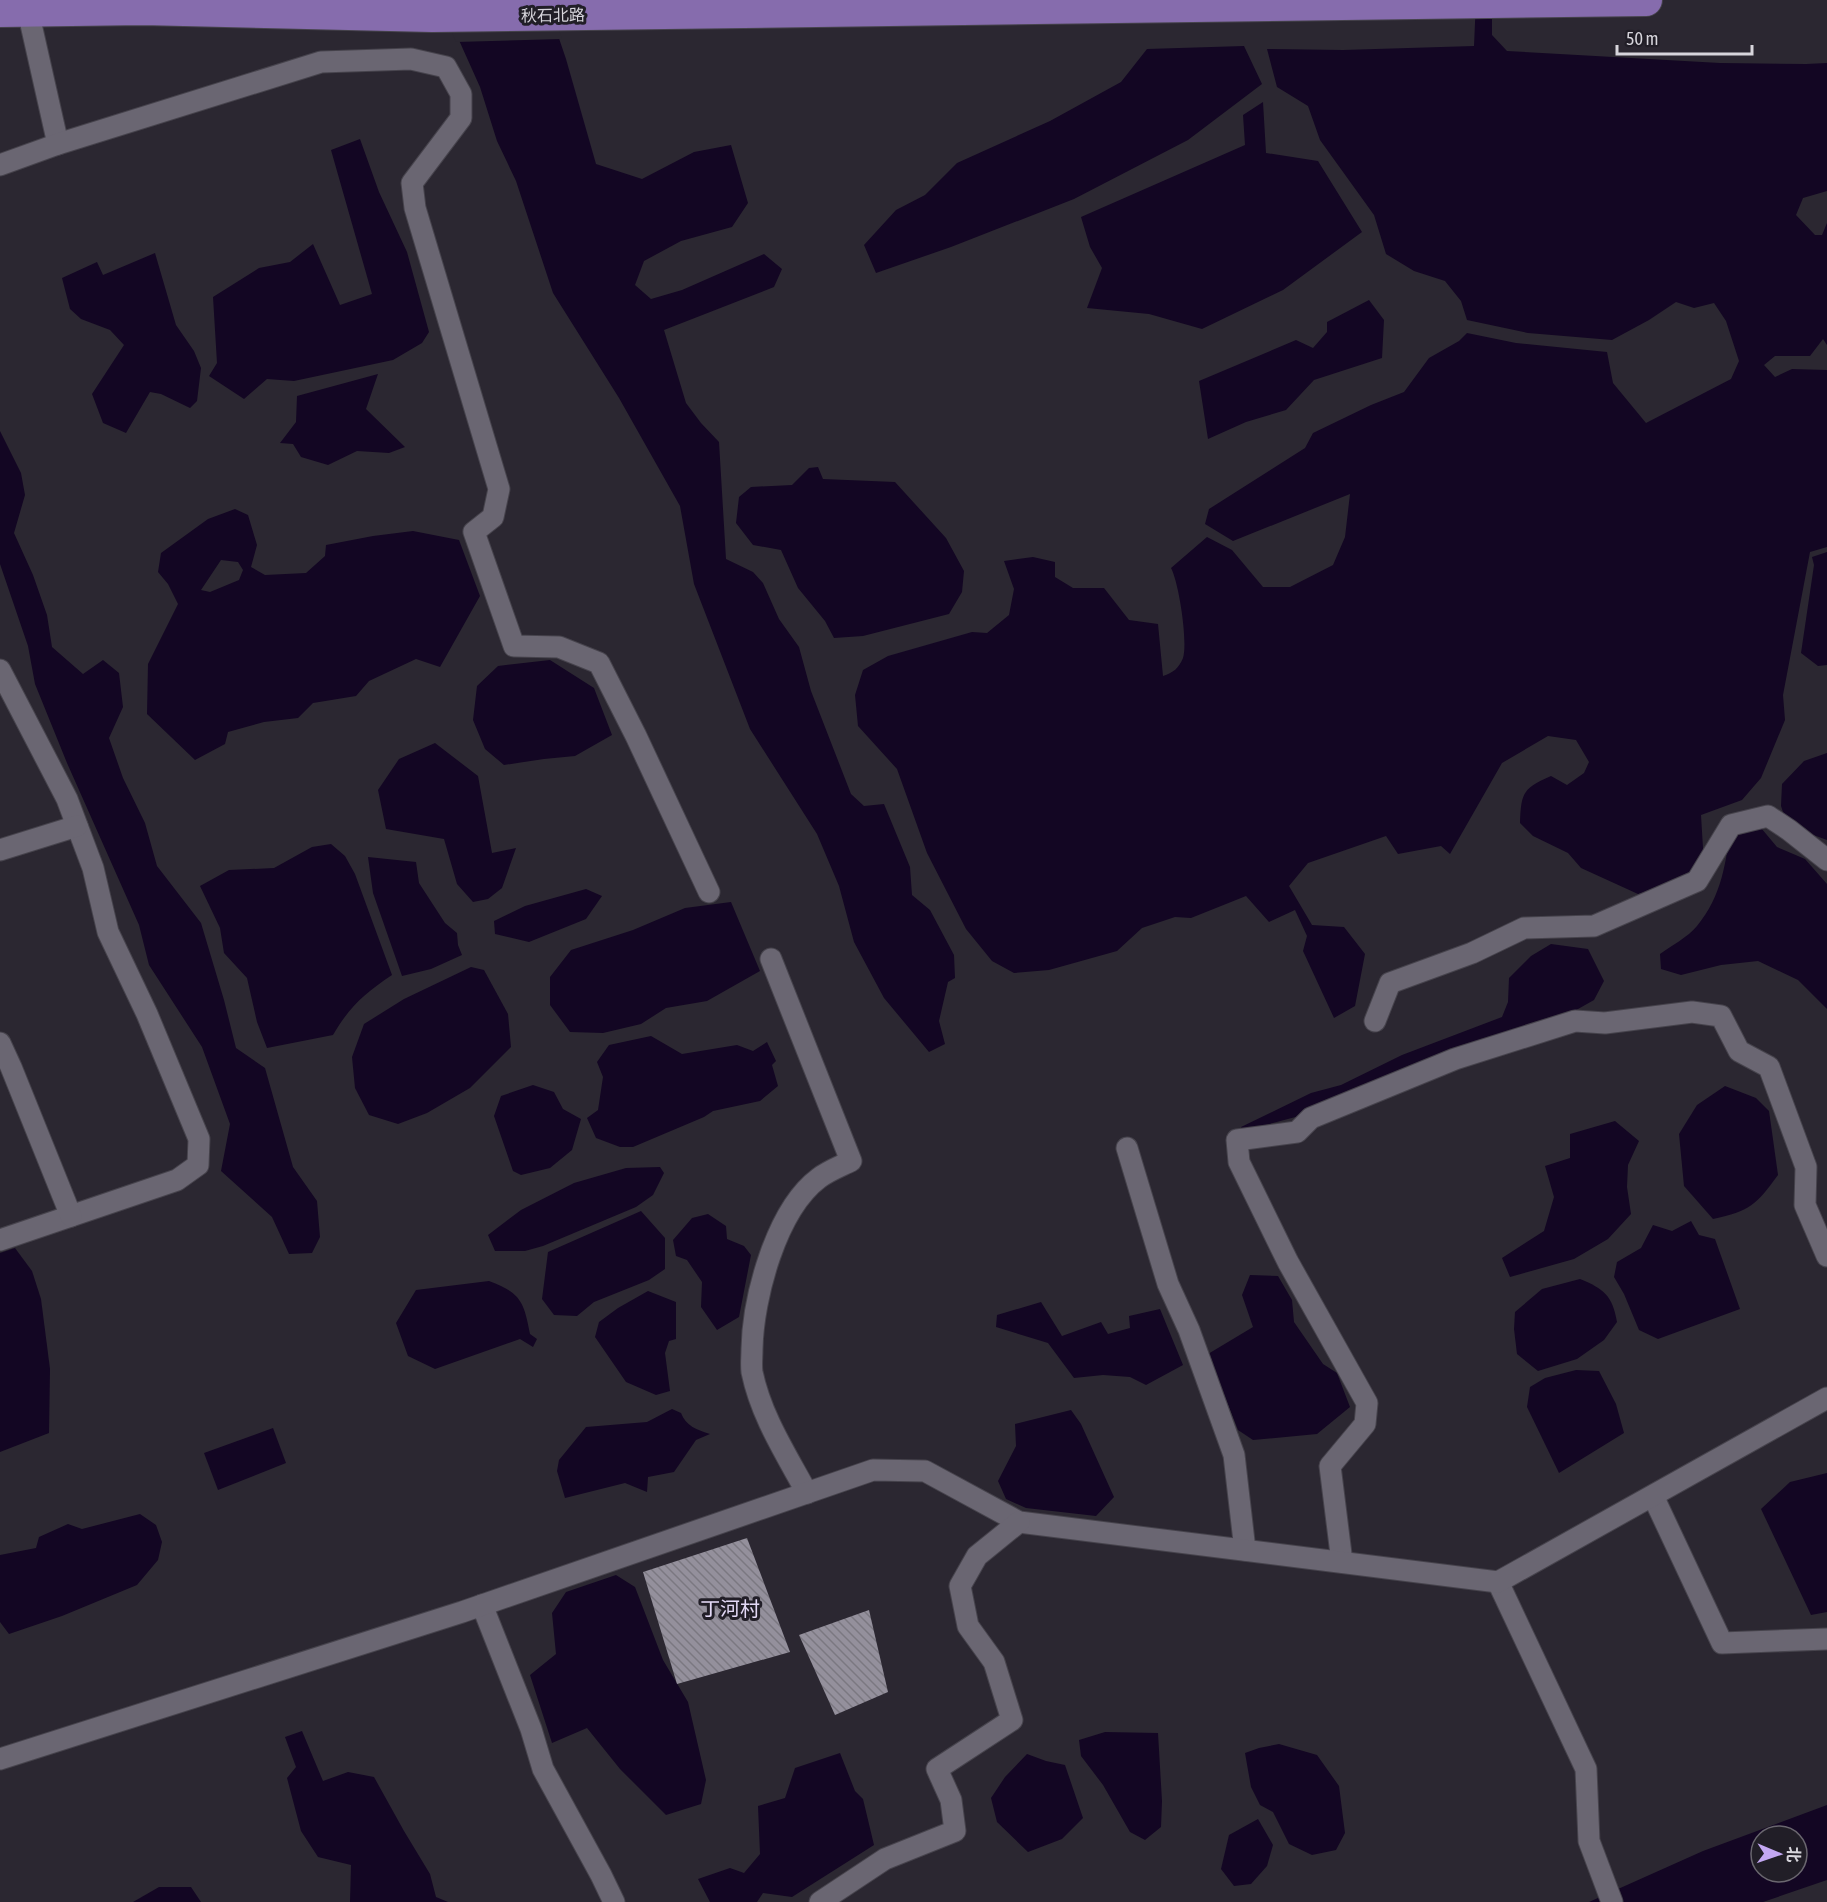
<svg xmlns="http://www.w3.org/2000/svg" width="1827" height="1902" font-family="'Asap Condensed','Noto Sans SC',sans-serif">
  <style>
    .water { fill: #130623; fill-rule: evenodd }
    .pier { fill: #2b2731 }
    .building { fill: url(#building-back-hatch) }
    .lines { fill: none; stroke-linecap: round; stroke-linejoin: round }
    .street-casing { stroke: #46434c; stroke-width: 23 }
    .primary-casing { stroke: #46434c; stroke-width: 34 }
    .street { stroke: #6a6672; stroke-width: 21 }
    .primary { stroke: #866cad; stroke-width: 32 }
    .labels { text-anchor: middle; stroke-width: 6; stroke-linejoin: round; paint-order: stroke }
    .street-label { font-size: 16px; fill: #d7d5dc; stroke: #211e27 }
    .quarter-label { font-size: 20px; fill: #e3d9f6; stroke: #211e27 }
  </style>
  <defs>
    <pattern id="building-back-hatch" width="6" height="6" patternUnits="userSpaceOnUse" patternTransform="scale(1.5)"><rect width="6" height="6" fill="#94909c"/><path d="M-1 5l2 2M0 0l6 6M5-1l2 2" fill="none" stroke="#7b7881"/></pattern>
  </defs>
  <rect width="100%" height="100%" fill="#2b2731"/>
  <!-- water -->
  <g class="water">
    <polygon points="441,0 546,0 566,59 596,164 642,179 694,152 731,145 748,203 732,227 681,241 644,261 635,285 651,299 682,290 764,254 782,269 774,287 664,330 686,403 701,423 719,442 726,559 753,572 763,583 779,619 799,647 811,691 851,794 864,806 884,804 910,867 912,895 930,910 954,955 955,978 948,982 939,1021 945,1044 929,1052 884,998 854,942 839,886 817,834 750,729 694,584 680,506 619,398 553,293 516,181 497,141 480,87"/>
    <path d="M1476 0H1492V35L1507 51 1720 63 1806 64 1827 63V191L1803 198 1796 215 1815 235H1822L1827 223V345L1823 339 1810 356H1775L1764 365 1775 377 1792 369 1827 370V547L1810 552 1783 695 1785 720 1761 778 1742 800 1701 815 1704 865 1667 887 1638 894 1581 868 1568 853 1533 836 1520 823C1521 793 1523 788 1551 776L1567 785 1584 773 1589 762 1576 740 1548 736 1502 763 1450 854 1441 846 1398 854 1386 836 1308 863 1289 886 1312 925 1344 927 1365 954 1355 1006 1334 1018 1303 951 1307 936 1295 910 1269 922 1246 896 1191 918 1175 917 1142 928 1117 951 1049 970 1014 973 992 961 966 929 927 853 897 769 858 726 855 695 863 670 888 656 972 632 987 633 1009 615 1014 589 1004 561 1033 557 1055 562V577L1073 588H1104L1129 620 1158 624 1163 676C1173 673 1179 668 1183 658 1188 642 1179 583 1171 568L1207 537 1232 550 1263 587H1290L1333 565 1345 537 1350 494 1233 541 1205 524 1209 509 1305 448 1313 433 1371 405 1404 392 1429 358 1459 341 1467 333 1516 343 1607 352 1613 383 1646 423 1731 379 1739 361 1726 321 1714 303 1694 308 1676 302 1649 320 1612 340 1528 333 1467 320 1461 301 1445 281 1414 271 1386 254 1374 215 1320 140 1308 106 1277 87 1267 49 1343 50 1474 46Z"/>
    <polygon points="1244,46 1262,84 1188,140 1074,199 951,247 876,273 864,245 896,210 925,195 957,163 1050,121 1121,82 1147,49"/>
    <polygon points="1263,102 1266,153 1318,161 1362,232 1283,290 1202,329 1149,314 1087,308 1102,268 1090,247 1081,217 1245,145 1243,115"/>
    <polygon points="360,139 379,192 407,252 429,332 422,343 393,360 294,381 267,379 244,399 209,376 217,363 213,297 259,268 290,262 313,244 340,305 372,294 331,150"/>
    <polygon points="155,253 176,325 194,351 201,368 197,401 190,408 161,394 150,392 126,433 103,423 92,394 124,345 110,330 81,319 70,309 62,278 97,262 103,275"/>
    <polygon points="1369,300 1384,320 1382,358 1314,380 1286,410 1246,422 1208,439 1199,381 1296,340 1313,348 1327,332 1327,322"/>
    <polygon points="378,374 366,409 405,447 389,453 357,451 328,465 301,457 293,444 280,443 296,422 297,396"/>
    <polygon points="0,431 21,473 25,495 14,533 33,575 47,615 52,647 83,674 103,660 119,673 123,707 109,738 123,778 145,823 157,866 201,923 224,1000 236,1048 265,1068 293,1167 317,1201 320,1237 312,1253 289,1254 272,1217 221,1171 230,1124 202,1047 149,965 139,925 67,763 35,684 28,646 0,564"/>
    <polygon points="818,467 823,479 895,482 946,538 964,571 962,592 949,614 863,636 834,638 825,621 798,588 781,550 753,545 736,523 739,497 751,487 792,485 809,468"/>
    <path d="M235 509 248 515 257 545 251 567 265 575 306 573 325 556 326 545 373 536 413 531 459 540 480 596 440 667 416 659 369 681 356 696 313 703 298 718 264 722 228 732 225 744 195 760 147 714 148 664 178 604 168 584 158 572 161 553 208 519ZM221 560 238 562 243 570 239 580 210 592 201 590Z"/>
    <polygon points="1827,552 1827,665 1818,666 1801,653 1814,565 1812,557"/>
    <polygon points="550,660 594,688 612,735 575,756 544,759 504,765 485,749 473,720 477,686 498,666"/>
    <polygon points="435,743 478,776 492,853 516,848 502,888 488,899 473,902 457,884 444,839 386,829 378,790 399,759"/>
    <polygon points="1827,753 1827,840 1808,833 1789,830 1781,806 1782,784 1804,761"/>
    <path d="M1751 816 1777 847 1805 859 1827 884V1009L1798 980 1758 961 1721 965 1681 975 1661 969 1660 954C1671 946 1688 937 1697 926 1722 896 1726 862 1731 825Z"/>
    <path d="M331 844 345 856 355 874 392 975C364 994 350 1006 333 1035L267 1048 257 1022 247 978 224 953 220 928 200 886 229 870 274 868 312 847Z"/>
    <polygon points="368,857 416,862 419,883 445,923 457,933 458,945 462,955 431,969 402,976 373,893"/>
    <polygon points="586,889 602,896 586,919 529,942 495,934 494,921 525,906"/>
    <polygon points="731,902 760,971 707,1001 666,1008 641,1024 603,1033 570,1032 550,1005 550,977 571,950 633,930 685,908"/>
    <polygon points="1551,944 1588,949 1604,981 1594,1000 1530,1036 1510,1030 1427,1062 1303,1115 1243,1131 1241,1127 1311,1093 1341,1085 1402,1055 1502,1017 1508,1002 1509,978 1531,956"/>
    <polygon points="471,967 484,970 508,1014 511,1047 470,1088 427,1113 398,1124 369,1115 355,1088 352,1057 364,1024 404,999"/>
    <polygon points="651,1036 682,1054 737,1045 753,1051 767,1042 776,1061 772,1065 778,1086 760,1101 713,1111 704,1117 633,1147 620,1147 596,1138 587,1118 598,1110 603,1077 597,1062 609,1045"/>
    <polygon points="533,1085 554,1092 563,1109 581,1119 572,1150 550,1168 521,1175 513,1171 494,1116 501,1096"/>
    <path d="M1725 1086 1756 1098 1769 1111 1778 1175C1756 1205 1750 1211 1713 1219L1684 1186 1679 1134 1697 1105Z"/>
    <polygon points="1615,1121 1639,1141 1628,1165 1627,1187 1631,1214 1608,1239 1574,1259 1510,1277 1502,1258 1544,1231 1554,1197 1545,1166 1570,1158 1570,1134"/>
    <polygon points="660,1167 664,1173 653,1195 636,1207 543,1246 525,1251 495,1251 488,1235 521,1210 574,1183 626,1168"/>
    <polygon points="641,1211 665,1238 665,1269 649,1280 594,1302 577,1316 554,1315 542,1299 548,1252"/>
    <polygon points="708,1214 726,1226 727,1239 744,1246 751,1255 739,1317 717,1330 701,1307 702,1282 687,1260 676,1256 673,1240 692,1218"/>
    <polygon points="1691,1221 1699,1235 1715,1239 1740,1309 1658,1339 1639,1330 1624,1294 1614,1277 1617,1262 1641,1248 1653,1225 1672,1231"/>
    <polygon points="15,1248 32,1271 41,1299 50,1369 49,1433 0,1452 0,1253"/>
    <polygon points="1250,1275 1278,1276 1292,1300 1294,1322 1323,1364 1337,1373 1350,1407 1317,1434 1253,1440 1238,1430 1208,1354 1253,1327 1242,1295"/>
    <path d="M1580 1279C1604 1289 1612 1295 1617 1322L1604 1340 1577 1359 1538 1371 1517 1354 1514 1329 1515 1312 1542 1289Z"/>
    <path d="M489 1281C521 1293 524 1302 530 1334L537 1339 533 1347 520 1339 435 1369 408 1356 396 1323 416 1290Z"/>
    <polygon points="648,1291 676,1302 676,1339 669,1341 665,1353 670,1391 656,1395 626,1382 595,1337 599,1322 618,1308"/>
    <polygon points="1041,1302 1062,1336 1101,1322 1108,1334 1130,1328 1129,1316 1160,1309 1183,1365 1146,1385 1130,1377 1103,1375 1074,1378 1048,1343 996,1327 997,1315"/>
    <polygon points="1576,1370 1599,1371 1616,1404 1624,1433 1559,1473 1527,1407 1530,1387 1545,1378"/>
    <path d="M672 1409 681 1413C686 1426 697 1430 710 1434L696 1440 674 1472 648 1477 647 1492 625 1483 565 1498 557 1471 559 1460 586 1427 647 1422Z"/>
    <polygon points="1071,1410 1081,1424 1114,1497 1096,1516 1026,1508 1006,1499 998,1481 1016,1446 1015,1424"/>
    <polygon points="273,1428 286,1463 218,1490 204,1453"/>
    <polygon points="1827,1473 1827,1612 1811,1615 1761,1509 1790,1482"/>
    <polygon points="140,1514 156,1525 162,1542 158,1560 137,1585 62,1616 9,1634 0,1622 0,1555 36,1548 39,1537 68,1524 82,1529"/>
    <polygon points="616,1575 635,1587 663,1660 688,1702 706,1780 701,1804 666,1815 620,1769 587,1728 552,1743 530,1675 556,1654 552,1613 566,1592"/>
    <polygon points="302,1731 323,1781 348,1772 374,1777 404,1831 430,1874 436,1897 448,1902 350,1902 351,1865 318,1857 301,1831 287,1778 296,1767 285,1737"/>
    <polygon points="1105,1732 1158,1733 1162,1801 1161,1827 1145,1840 1130,1832 1103,1785 1081,1756 1079,1740"/>
    <polygon points="1279,1744 1317,1755 1339,1786 1345,1833 1336,1850 1312,1855 1289,1844 1273,1812 1260,1805 1251,1787 1245,1753 1259,1748"/>
    <polygon points="840,1753 855,1791 863,1799 874,1845 792,1897 763,1893 757,1902 710,1902 698,1879 730,1868 744,1873 760,1854 758,1806 785,1798 795,1768"/>
    <polygon points="1027,1754 1046,1761 1065,1765 1083,1818 1062,1839 1028,1852 997,1822 991,1798 1005,1777"/>
    <path d="M1827 1805V1880L1763 1902H1589L1703 1851ZM1761 1836H1797V1872H1761Z"/>
    <polygon points="1258,1819 1273,1845 1267,1866 1251,1884 1234,1886 1221,1869 1229,1835"/>
    <polygon points="159,1887 191,1887 201,1902 133,1902"/>
  </g>
  <!-- pier -->
  <polygon class="pier" points="438,0 549,0 562,39 456,42"/>
  <!-- building -->
  <g class="building">
    <polygon points="747,1538 790,1652 677,1684 643,1572"/>
    <polygon points="869,1610 888,1692 835,1715 799,1635"/>
  </g>
  <g class="lines">
    <defs>
      <g id="street">
        <polyline points="28,11 58,144"/>
        <polyline points="0,165 58,144 321,62 411,59 446,67 461,94 461,118 412,183 415,208 499,489 493,517 474,532 514,646 559,647 599,663 636,736 709,892"/>
        <polyline points="0,670 67,799 93,868 108,932 147,1014 199,1139 198,1165 177,1180 0,1240"/>
        <polyline points="0,850 77,826"/>
        <path d="M771 959 851 1161C841 1166 828 1171 819 1178 776 1210 753 1298 752 1349 752 1357 751 1365 752 1372 761 1416 786 1454 807 1493"/>
        <polyline points="1375,1021 1390,983 1472,953 1524,928 1594,926 1697,881 1731,825 1768,816 1789,830 1827,860"/>
        <polyline points="0,1043 11,1067 71,1216"/>
        <polyline points="1127,1148 1168,1284 1189,1330 1234,1455 1245,1550"/>
        <polyline points="1653,1496 1722,1643 1827,1639"/>
        <polyline points="1342,1562 1330,1466 1365,1424 1367,1403 1288,1262 1239,1162 1237,1140 1297,1132 1311,1118 1455,1059 1575,1021 1605,1023 1692,1012 1721,1016 1739,1051 1769,1067 1806,1167 1805,1205 1827,1256"/>
        <polyline points="1498,1582 1586,1769 1589,1841 1612,1902"/>
        <polyline points="482,1605 531,1729 543,1769 601,1875 614,1902"/>
        <polyline points="0,1759 462,1612 873,1470 925,1471 1019,1522 1498,1582 1827,1398"/>
        <polyline points="820,1902 885,1859 955,1831 951,1800 937,1769 1012,1720 994,1662 968,1626 960,1586 977,1556 1019,1522"/>
      </g>
      <polyline id="primary" points="0,11 143,9 432,16 1646,0"/>
    </defs>
    <!-- street casing -->
    <use href="#street" class="street-casing"/>
    <!-- primary casing -->
    <use href="#primary" class="primary-casing"/>
    <!-- street -->
    <use href="#street" class="street"/>
    <!-- primary -->
    <use href="#primary" class="primary"/>
  </g>
  <g class="labels">
    <!-- street labels -->
    <g class="street-label">
      <text transform="translate(553 15) rotate(-1)" y="6">秋石北路</text>
    </g>
    <!-- quarter labels -->
    <g class="quarter-label">
      <text x="730" y="1616">丁河村</text>
    </g>
  </g>
  <!-- north arrow -->
  <g transform="translate(1779 1854) rotate(92)"><circle r="28" fill="#211e27" stroke="#6a676f" stroke-width="1.5"/>
  <path d="M0-4.5L10 22L0 15L-10 22Z" fill="#c3a7f2"/>
  <text y="-9" font-size="16" font-weight="bold" text-anchor="middle" fill="#d7d5dc">北</text>
  </g>
  <!-- scale -->
  <path d="M1617 45v9h135v-9" fill="none" stroke="#d7d5dc" stroke-width="3"/>
  <text x="1626" y="45" font-size="18" fill="#d7d5dc" stroke="#211e27" stroke-width="4.5" paint-order="stroke">50 m</text>
</svg>
